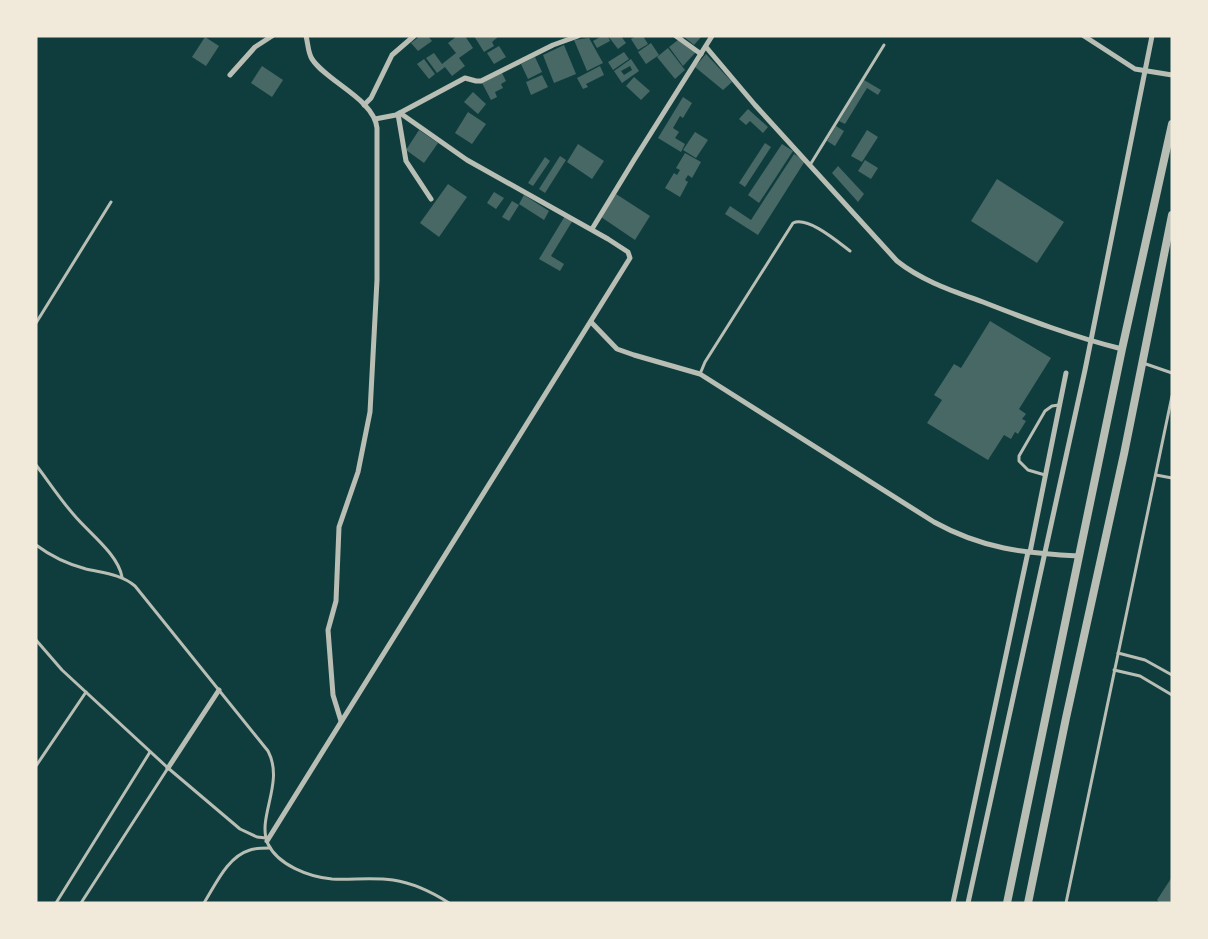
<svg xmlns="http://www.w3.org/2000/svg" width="1208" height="939" font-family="Commissioner,sans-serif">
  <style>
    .building { fill: #486865; fill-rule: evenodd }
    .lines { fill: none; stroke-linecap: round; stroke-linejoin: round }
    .service { stroke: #b8beb3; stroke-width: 3 }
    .minor { stroke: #b8beb3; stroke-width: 5 }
    .tertiary { stroke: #b8beb3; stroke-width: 8 }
  </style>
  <rect width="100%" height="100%" fill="#0f3d3e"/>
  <!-- building -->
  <g class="building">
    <polygon points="420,36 428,36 432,41 418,51 411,43"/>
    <polygon points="457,36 465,36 473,48 459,58 465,66 452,76 445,67 437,73 426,58 434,53 442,64 456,53 448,43"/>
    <polygon points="474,36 499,36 492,42 494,46 484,52"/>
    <polygon points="602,36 608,36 610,41 597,48 593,41"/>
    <polygon points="608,36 621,36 626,43 618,49"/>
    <polygon points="636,36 643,36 648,44 638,50 631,39"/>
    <polygon points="683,36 702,36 694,45"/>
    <polygon points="205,37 219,46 206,66 192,57"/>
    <polygon points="589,38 603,63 587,71 574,40"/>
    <polygon points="678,40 696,52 683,66 669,47"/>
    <polygon points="651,43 659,55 646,64 638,52"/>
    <polygon points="564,45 576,74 554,83 543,55"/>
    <polygon points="499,46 506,57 494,64 487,53"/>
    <polygon points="668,48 685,70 675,79 657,57"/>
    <polygon points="624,52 629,59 613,70 608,62"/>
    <polygon points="706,54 732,82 723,90 695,67"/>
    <polygon points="535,57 542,72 528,79 521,64"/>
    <polygon points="424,59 435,74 429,79 417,64"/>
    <path d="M631 59 639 71 622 83 614 71ZM630 66 632 70 624 75 621 71Z"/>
    <polygon points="262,66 283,80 272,97 251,83"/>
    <polygon points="600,66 604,75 586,84 588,87 583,89 577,78"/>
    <polygon points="502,73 506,81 501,84 503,88 495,92 497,97 491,100 482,83"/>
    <polygon points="542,75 548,87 531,95 526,82"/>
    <polygon points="634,77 650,91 641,100 626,86"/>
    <polygon points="864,80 881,90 878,95 867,88 845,124 839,121"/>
    <polygon points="473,92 486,104 478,114 464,102"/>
    <polygon points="683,97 692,103 683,118 680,116 673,128 679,132 675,138 685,144 681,152 658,138"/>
    <polygon points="748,109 768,127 763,133 750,121 746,125 739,119"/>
    <polygon points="468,112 486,124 472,144 455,133"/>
    <polygon points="836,126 844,131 835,146 827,141"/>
    <polygon points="419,130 438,143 424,163 406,150"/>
    <polygon points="867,130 878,137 862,162 851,156"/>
    <polygon points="695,132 708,140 696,158 683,150"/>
    <polygon points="765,143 771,147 745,187 739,183"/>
    <polygon points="578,144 604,161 592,179 567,162"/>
    <polygon points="782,144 793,151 759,203 748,195"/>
    <polygon points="685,153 701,162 692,178 688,175 685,180 688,182 680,197 665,188 674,173 677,175 680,170 676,168"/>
    <polygon points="794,154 805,161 758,235 725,214 730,206 751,220"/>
    <polygon points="560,156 566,160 545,193 539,189"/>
    <polygon points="545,157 550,161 533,186 528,183"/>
    <polygon points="865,160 878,168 871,179 858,171"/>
    <polygon points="838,166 864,194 858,202 832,173"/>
    <polygon points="997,179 1064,222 1037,263 971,221"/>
    <polygon points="448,184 467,197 439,237 420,223"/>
    <polygon points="494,192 504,198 496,209 487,203"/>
    <polygon points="616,194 650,216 635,240 601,217"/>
    <polygon points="524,195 549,211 544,220 519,204"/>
    <polygon points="512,201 519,205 509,221 502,217"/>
    <polygon points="565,216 573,220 551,256 564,264 560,271 539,259"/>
    <polygon points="990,321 1051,358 1019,409 1026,414 1022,419 1026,421 1018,434 1015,432 1011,439 1004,435 988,460 927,423 942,400 934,395 954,364 961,368"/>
    <polygon points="1172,877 1172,903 1160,903 1157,900"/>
  </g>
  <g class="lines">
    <!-- service -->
    <g class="service">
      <polyline points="810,165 884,45"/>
      <polyline points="36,323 111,202"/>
      <polyline points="1143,363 1172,373"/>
      <path d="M700 374 705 362 793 223C808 216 838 242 850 251"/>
      <path d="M36 465C49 482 60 499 74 515 89 533 118 554 122 577"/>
      <polyline points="1045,475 1028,470 1019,461 1019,456 1045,411 1052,406 1059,405"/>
      <polyline points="1156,475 1172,478"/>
      <path d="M36 545C52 557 67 564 86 569 103 573 121 574 135 586L268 751C285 783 256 818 268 844 278 865 309 877 332 879 352 880 373 877 393 880 413 883 432 892 449 903"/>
      <polyline points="36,640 62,670 168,768 240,829 257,837 266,838"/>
      <polyline points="1118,653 1145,660 1172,675"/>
      <polyline points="1114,670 1140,676 1172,695"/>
      <polyline points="36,766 86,692"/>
      <polyline points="56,903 150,752"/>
      <polyline points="81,903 168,768"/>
      <path d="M204 903C216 884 227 857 250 850 256 848 263 848 270 848"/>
      <polyline points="1066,903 1172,396"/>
    </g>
    <!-- minor -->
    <g class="minor">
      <path d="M306 36C308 43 308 53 312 59 327 82 374 99 377 128V280L370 412 358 472 339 527 336 601 328 630 333 695 341 721"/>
      <polyline points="676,36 701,54"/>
      <polyline points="1084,36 1135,69 1172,75"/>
      <path d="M706 47 755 105 897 261C922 281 953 291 983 302 1029 320 1074 337 1122 349"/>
      <polyline points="230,75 255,47 272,36"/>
      <polyline points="364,105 371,98 392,55 414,36"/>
      <polyline points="398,114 406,161 431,199"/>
      <polyline points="375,119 396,115 465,78 476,81 481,81 553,45 578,36"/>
      <polyline points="592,229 634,160 712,36"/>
      <path d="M591 322 617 349 634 355 700 374 934 522C983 549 1023 553 1079 556"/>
      <polyline points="1030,552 1066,373"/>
      <polyline points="168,768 219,690"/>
      <polyline points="267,841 630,258 628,252 608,239 467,160 400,113"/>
      <polyline points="953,903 1028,552"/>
      <polyline points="968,903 1085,370 1152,36"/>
    </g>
    <!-- tertiary -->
    <g class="tertiary">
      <polyline points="1007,903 1122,349 1172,124"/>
      <polyline points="1028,903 1066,718 1124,454 1172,215"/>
    </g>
  </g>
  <!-- border -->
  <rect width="1208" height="939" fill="none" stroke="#f1e9da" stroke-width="75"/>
</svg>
